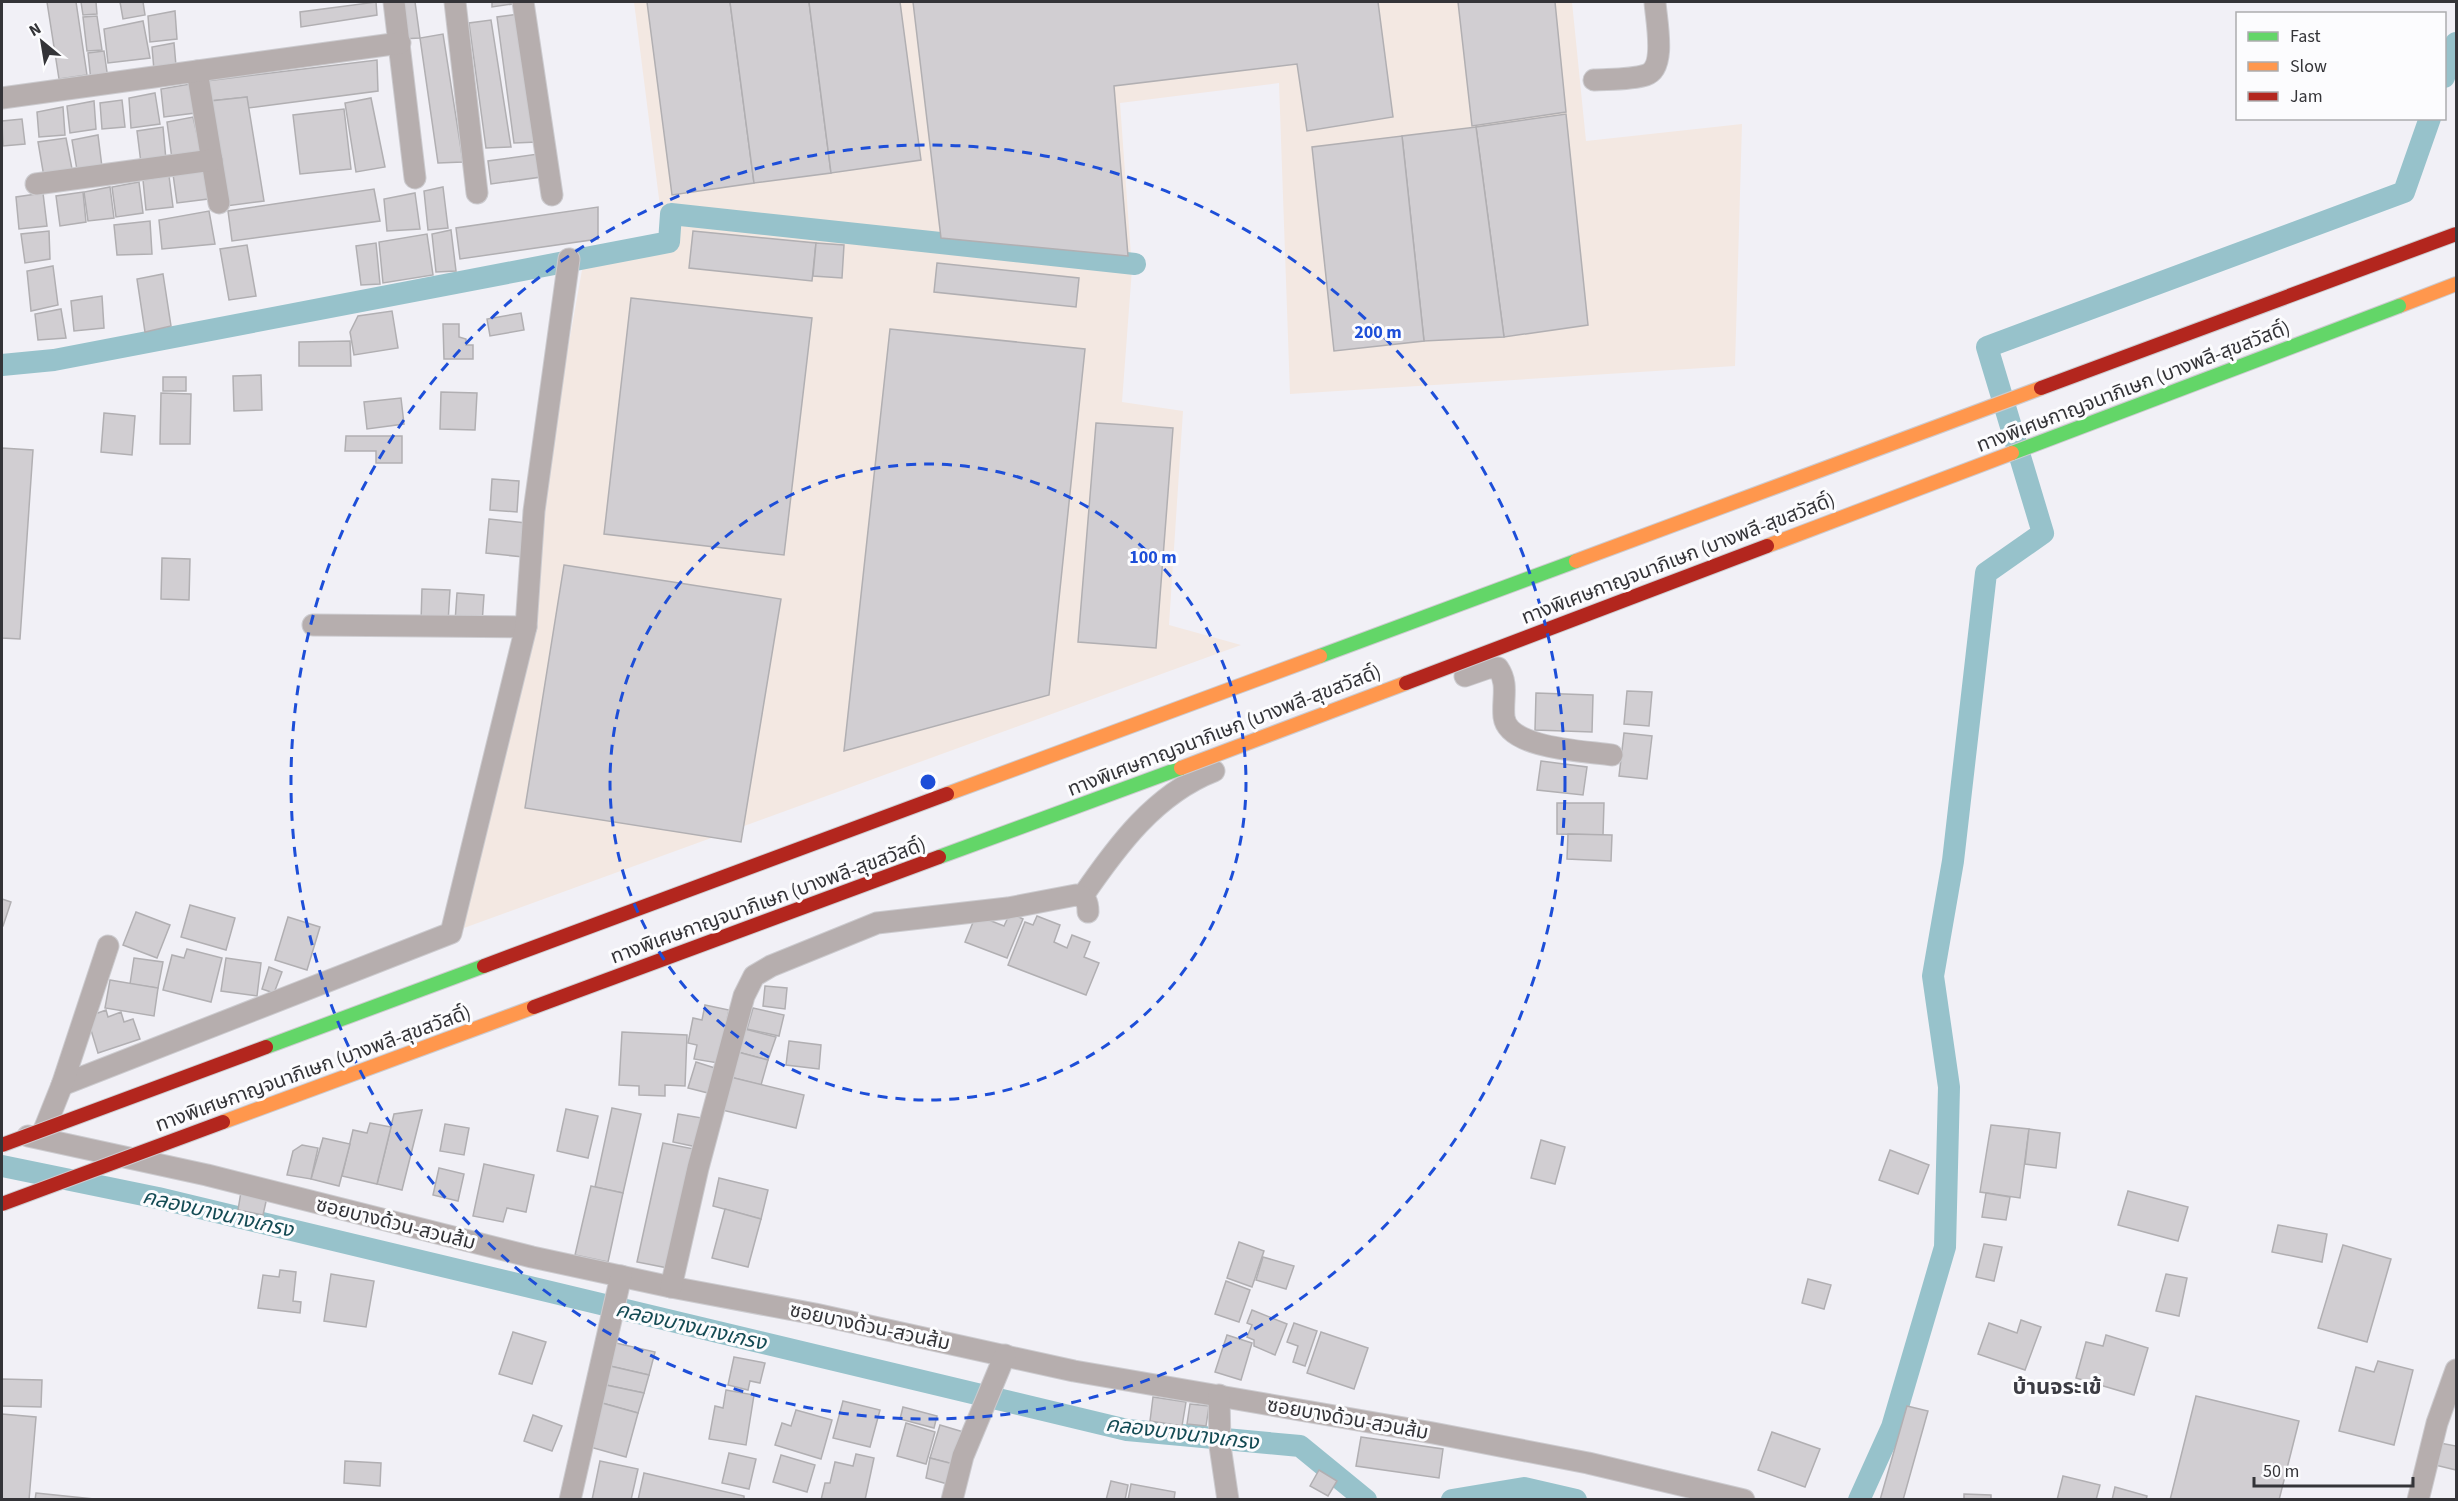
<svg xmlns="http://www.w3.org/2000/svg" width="2458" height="1501" font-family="'Source Sans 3','Noto Sans Thai',sans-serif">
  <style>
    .industrial { fill: #f3e8e2 }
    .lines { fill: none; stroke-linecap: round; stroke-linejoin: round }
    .canal { stroke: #97c2cb; stroke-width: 22 }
    .building { fill: #d1ced2; stroke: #b1afb2; stroke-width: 1.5 }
    .street-casing { stroke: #cccbcf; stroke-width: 23 }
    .slow-casing { stroke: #cccbcf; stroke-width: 16 }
    .street { stroke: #b6aeae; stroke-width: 21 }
    .slow { stroke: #ff974d; stroke-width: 14 }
    .fast-bridge-casing { stroke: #cccbcf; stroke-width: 16; stroke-linecap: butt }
    .slow-bridge-casing { stroke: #cccbcf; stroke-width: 16; stroke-linecap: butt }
    .jam-bridge-casing { stroke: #cccbcf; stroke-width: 16; stroke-linecap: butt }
    .fast-bridge { stroke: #63d668; stroke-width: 14 }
    .slow-bridge { stroke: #ff974d; stroke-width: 14 }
    .jam-bridge { stroke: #b3261e; stroke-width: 14 }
    .ring { fill: none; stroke: #1d4ed8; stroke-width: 3; stroke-dasharray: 10 8 }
    .labels { text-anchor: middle; stroke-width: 6; stroke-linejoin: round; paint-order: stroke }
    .street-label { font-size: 20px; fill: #343438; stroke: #fcfcfe }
    .water-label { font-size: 21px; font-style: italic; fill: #144b54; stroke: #fcfcfe }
    .quarter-label { font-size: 22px; font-weight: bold; fill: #3c3c43; stroke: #fcfcfe }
    .centre { fill: #1d4ed8; stroke: #fcfcfe; stroke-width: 3 }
    .ring-label { font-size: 18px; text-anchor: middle; font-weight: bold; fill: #1d4ed8; stroke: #fcfcfe; stroke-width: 6; stroke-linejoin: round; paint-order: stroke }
  </style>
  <rect width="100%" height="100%" fill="#f1f0f6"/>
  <!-- industrial -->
  <polygon class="industrial" points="634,2 1572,2 1586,141 1742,124 1735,366 1290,394 1279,83 1120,103 1132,269 1122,402 1183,411 1169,625 1241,645 464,928 584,259 664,238"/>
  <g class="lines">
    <!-- canal -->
    <g class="canal">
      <polyline points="2444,77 2456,43"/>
      <polyline points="2,365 54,360 669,242 671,214 1135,264"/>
      <polyline points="2,1166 158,1198 1127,1430 1300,1446 1366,1500"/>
      <polyline points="1452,1500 1524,1488 1576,1500"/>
      <polyline points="1859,1500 1892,1427 1945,1247 1949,1087 1933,976 1953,861 1986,573 2043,533 1987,347 2404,192 2430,118"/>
    </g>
  </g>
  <!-- building -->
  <g class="building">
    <polygon points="47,2 76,2 87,75 59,79"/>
    <polygon points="81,2 96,2 97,14 83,15"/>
    <polygon points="120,2 143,2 145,15 123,19"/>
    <polygon points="376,2 377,15 301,27 300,12"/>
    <polygon points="396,2 415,2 420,38 401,39"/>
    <polygon points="492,2 519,2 519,3 492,7"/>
    <polygon points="647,2 730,2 754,183 672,195"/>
    <polygon points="730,2 809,2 831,173 754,183"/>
    <polygon points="809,2 900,2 921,160 831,173"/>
    <polygon points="913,2 1378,2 1393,117 1307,131 1297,64 1114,86 1128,256 941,238"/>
    <polygon points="1458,2 1555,2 1566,112 1472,126"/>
    <polygon points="175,11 177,39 150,42 148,16"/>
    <polygon points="519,14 538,142 514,143 497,17"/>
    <polygon points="97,16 102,50 87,51 83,17"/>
    <polygon points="491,20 511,147 486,148 469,23"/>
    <polygon points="143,21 150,58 108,63 104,29"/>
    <polygon points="443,34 463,162 438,163 420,38"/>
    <polygon points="174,43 176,66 154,70 152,47"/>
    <polygon points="104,51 108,79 91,81 88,53"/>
    <polygon points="377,60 378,91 248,108 247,97 210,101 206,81"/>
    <polygon points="190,84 195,113 164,117 161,89"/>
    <polygon points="155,93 160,124 131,128 129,98"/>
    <polygon points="247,97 264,201 226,206 210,101"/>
    <polygon points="371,98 385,167 356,172 345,103"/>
    <polygon points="122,100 125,127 102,129 100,103"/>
    <polygon points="94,101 96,129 70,133 67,106"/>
    <polygon points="63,107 65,135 39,137 37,112"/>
    <polygon points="344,109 351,169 300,174 293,115"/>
    <polygon points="1566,114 1588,325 1504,337 1476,127"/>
    <polygon points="193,117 202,155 172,159 167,122"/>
    <polygon points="22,119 25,144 3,146 2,121"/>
    <polygon points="163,127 166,160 141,163 137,131"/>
    <polygon points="1476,127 1504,337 1424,341 1402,136"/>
    <polygon points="98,135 102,167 77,170 72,140"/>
    <polygon points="1402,136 1424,341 1334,351 1312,147"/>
    <polygon points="66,138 73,174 44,177 38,142"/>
    <polygon points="538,154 541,177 491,184 488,161"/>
    <polygon points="203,168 208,199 177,203 173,174"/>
    <polygon points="169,176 173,207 146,210 143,180"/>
    <polygon points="139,182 143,213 116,217 112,187"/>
    <polygon points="110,187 114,218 88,221 84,192"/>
    <polygon points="443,187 448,228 428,230 424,191"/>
    <polygon points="374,189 380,221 232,241 228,211"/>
    <polygon points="83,192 86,222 60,226 56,196"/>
    <polygon points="43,193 47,226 19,229 16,197"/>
    <polygon points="415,193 420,229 387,231 384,199"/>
    <polygon points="598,207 598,239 460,259 456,228"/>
    <polygon points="209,211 215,244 162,249 159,220"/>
    <polygon points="150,221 152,254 117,255 114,225"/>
    <polygon points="451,230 456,271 436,272 432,234"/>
    <polygon points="49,231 50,259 25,263 21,234"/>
    <polygon points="693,231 816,243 812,281 689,268"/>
    <polygon points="427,234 433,275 383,283 379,242"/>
    <polygon points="376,243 380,284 361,285 356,246"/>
    <polygon points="816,243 844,245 842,278 813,276"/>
    <polygon points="247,245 256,296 229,300 220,249"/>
    <polygon points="937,263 1079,278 1076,307 934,292"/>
    <polygon points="53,266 58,305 31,311 27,271"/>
    <polygon points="163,274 171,326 145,332 137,279"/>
    <polygon points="102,296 104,328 74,331 71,301"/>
    <polygon points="631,298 812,318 784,555 604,534"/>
    <polygon points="61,309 66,338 38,340 35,314"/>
    <polygon points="392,311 398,348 354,355 350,332 358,316"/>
    <polygon points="521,313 524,330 490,336 487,319"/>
    <polygon points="443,324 459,324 459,337 466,339 466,345 473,345 473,359 444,359"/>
    <polygon points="890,329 1085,349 1049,695 844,751"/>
    <polygon points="350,341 351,366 299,366 299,342"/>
    <polygon points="261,375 262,410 234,411 233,376"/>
    <rect x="163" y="377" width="23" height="14"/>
    <polygon points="441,392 477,393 475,430 440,429"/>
    <polygon points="161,393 191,394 190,444 160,444"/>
    <polygon points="401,398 404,424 367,429 364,402"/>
    <polygon points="104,413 135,416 132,455 101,452"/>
    <polygon points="1096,423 1173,428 1156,648 1078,642"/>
    <polygon points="346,436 402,436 402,463 376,463 376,451 345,451"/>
    <polygon points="2,448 33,450 20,639 2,638"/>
    <polygon points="492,479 519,481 517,512 490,510"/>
    <polygon points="489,519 526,523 523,557 486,553"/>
    <polygon points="162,558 190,559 189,600 161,599"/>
    <polygon points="564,565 781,599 741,842 525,808"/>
    <polygon points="422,589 450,590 448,623 421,622"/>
    <polygon points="457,593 484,595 482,624 455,622"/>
    <polygon points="1627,691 1652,692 1649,726 1624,724"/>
    <polygon points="1536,693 1593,695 1592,732 1535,730"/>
    <polygon points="1624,733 1652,736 1647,779 1619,776"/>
    <polygon points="1541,761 1587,767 1583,795 1537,790"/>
    <polygon points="1557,803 1604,803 1603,835 1557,834"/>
    <polygon points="1568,834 1612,835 1611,861 1567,859"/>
    <polygon points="2,899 11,902 3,926 2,926"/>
    <polygon points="190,905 235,918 226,950 181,937"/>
    <polygon points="136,912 170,925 157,958 123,945"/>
    <polygon points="1010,913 1023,919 1007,958 965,942 976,915 1004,926"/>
    <polygon points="1037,916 1060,925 1054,942 1067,948 1072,935 1090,942 1084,957 1099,963 1086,995 1008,965 1025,922 1033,925"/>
    <polygon points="288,917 320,927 307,970 275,960"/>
    <polygon points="187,949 222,958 211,1002 163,990 172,955 184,958"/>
    <polygon points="134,958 163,962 158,988 130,984"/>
    <polygon points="226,958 261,963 257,996 221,991"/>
    <polygon points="269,967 282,972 274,993 262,989"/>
    <polygon points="110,980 158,988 154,1016 105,1008"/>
    <polygon points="765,986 787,988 785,1009 763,1006"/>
    <polygon points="705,1005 729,1010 718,1063 694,1059 697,1045 688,1043 693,1018 702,1020"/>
    <polygon points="753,1008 784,1015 779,1036 747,1029"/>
    <polygon points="106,1010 108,1017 121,1012 124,1022 133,1019 140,1039 98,1053 87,1017"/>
    <polygon points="741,1028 776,1037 768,1060 734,1051"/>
    <polygon points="622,1032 687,1035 685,1086 665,1085 665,1096 639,1095 639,1086 619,1085"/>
    <polygon points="789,1041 821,1045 819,1069 786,1065"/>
    <polygon points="734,1051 768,1060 761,1085 726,1076"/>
    <polygon points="696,1062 715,1068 708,1093 688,1088"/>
    <polygon points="726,1076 804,1095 796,1128 718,1109"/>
    <polygon points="612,1108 641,1114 623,1193 595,1187"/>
    <polygon points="566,1109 598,1116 588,1158 557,1151"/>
    <polygon points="422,1110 402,1190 377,1184 394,1114"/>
    <polygon points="678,1114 702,1118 697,1147 673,1142"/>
    <polygon points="370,1123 391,1127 377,1184 342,1176 353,1130 367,1133"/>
    <polygon points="445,1124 469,1128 464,1155 440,1151"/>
    <polygon points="1991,1125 2029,1129 2020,1198 1980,1192"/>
    <polygon points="2029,1129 2060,1133 2056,1168 2025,1164"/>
    <polygon points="323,1138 350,1144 339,1186 311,1179"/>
    <polygon points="1541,1140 1565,1147 1555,1184 1531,1178"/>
    <polygon points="663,1143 694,1149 668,1268 637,1262"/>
    <polygon points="302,1145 318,1148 311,1179 287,1175 293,1151"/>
    <polygon points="1890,1150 1929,1165 1918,1194 1879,1180"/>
    <polygon points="484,1164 534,1175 526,1212 507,1208 503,1222 473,1216"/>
    <polygon points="439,1168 464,1174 458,1201 433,1195"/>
    <polygon points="719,1178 768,1190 761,1219 713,1206"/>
    <polygon points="591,1186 623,1193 608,1262 575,1255"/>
    <polygon points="2128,1191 2188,1207 2178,1241 2118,1225"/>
    <polygon points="241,1192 267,1197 263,1215 238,1210"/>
    <polygon points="1986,1193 2010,1197 2006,1220 1982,1217"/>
    <polygon points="725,1209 761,1219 748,1267 712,1258"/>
    <polygon points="2278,1225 2327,1234 2322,1262 2272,1252"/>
    <polygon points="1239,1242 1264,1251 1252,1287 1227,1278"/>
    <polygon points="1984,1244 2002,1247 1994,1281 1976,1277"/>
    <polygon points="2343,1245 2391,1259 2367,1342 2318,1328"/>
    <polygon points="1263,1257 1294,1266 1286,1289 1256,1280"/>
    <polygon points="280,1270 296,1272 293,1301 301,1302 300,1313 258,1308 263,1275 279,1277"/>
    <polygon points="331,1274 374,1281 366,1327 324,1321"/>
    <polygon points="2166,1274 2187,1278 2179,1316 2156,1311"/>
    <polygon points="1808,1279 1831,1285 1824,1309 1802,1303"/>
    <polygon points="1226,1281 1250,1290 1239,1322 1215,1314"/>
    <polygon points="1252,1310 1287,1324 1275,1355 1254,1346 1254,1340 1247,1337 1252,1325 1247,1323"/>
    <polygon points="2021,1320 2041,1327 2025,1370 1978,1354 1989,1323 2017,1333"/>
    <polygon points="1294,1323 1317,1331 1305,1366 1293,1362 1298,1346 1287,1342"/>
    <polygon points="513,1332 546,1342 532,1384 499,1374"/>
    <polygon points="1321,1332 1368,1348 1354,1389 1307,1373"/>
    <polygon points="1227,1335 1252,1343 1241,1380 1215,1372"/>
    <polygon points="2106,1335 2148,1348 2134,1395 2076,1378 2086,1342 2103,1346"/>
    <polygon points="616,1343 655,1352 649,1375 610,1366"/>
    <polygon points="734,1357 765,1363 760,1383 750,1381 748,1390 728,1385"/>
    <polygon points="2378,1361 2413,1370 2394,1445 2339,1431 2356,1367 2374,1372"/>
    <polygon points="610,1366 649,1375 644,1393 606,1385"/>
    <polygon points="2,1379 42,1380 41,1407 2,1406"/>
    <polygon points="606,1385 644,1393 638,1413 602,1403"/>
    <polygon points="726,1390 754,1395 746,1445 709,1439 715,1406 723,1408"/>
    <polygon points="2196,1396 2299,1421 2279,1500 2170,1500"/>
    <polygon points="1153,1397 1186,1402 1182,1426 1150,1421"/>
    <polygon points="843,1401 880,1410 870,1447 833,1438"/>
    <polygon points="602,1403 638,1413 626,1457 590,1447"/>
    <polygon points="1190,1404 1209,1406 1206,1426 1187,1424"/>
    <polygon points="1907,1406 1928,1411 1903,1500 1880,1500"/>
    <polygon points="903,1407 937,1416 934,1428 900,1419"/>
    <polygon points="796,1410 832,1420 821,1459 775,1445 782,1423 791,1426"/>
    <polygon points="2,1414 36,1417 29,1500 2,1500"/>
    <polygon points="533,1415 562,1426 552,1451 524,1441"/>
    <polygon points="906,1423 935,1432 926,1464 897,1456"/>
    <polygon points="940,1425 967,1433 957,1465 930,1458"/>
    <polygon points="1772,1432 1820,1449 1805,1487 1758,1470"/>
    <polygon points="1361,1437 1443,1449 1439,1478 1356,1466"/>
    <polygon points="2440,1443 2456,1446 2456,1470 2435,1465"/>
    <polygon points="729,1453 756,1459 749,1489 722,1483"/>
    <polygon points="856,1454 874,1458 865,1500 821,1500 825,1483 830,1483 835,1462 853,1466"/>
    <polygon points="781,1455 815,1465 807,1492 773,1482"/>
    <polygon points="930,1458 957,1465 951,1485 926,1478"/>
    <polygon points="345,1461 381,1463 380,1486 344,1483"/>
    <polygon points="600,1461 638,1469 631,1500 592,1500"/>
    <polygon points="1319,1470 1337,1481 1328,1496 1310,1486"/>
    <polygon points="644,1473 744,1496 744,1500 638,1500"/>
    <polygon points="2063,1476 2100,1485 2096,1500 2057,1500"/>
    <polygon points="1111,1481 1128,1485 1125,1500 1106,1500"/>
    <polygon points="1131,1484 1175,1492 1174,1500 1128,1500"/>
    <polygon points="2115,1487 2147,1496 2146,1500 2112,1500"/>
    <polygon points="36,1493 104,1500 35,1500"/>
    <polygon points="1964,1494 1991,1495 1991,1500 1964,1500"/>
  </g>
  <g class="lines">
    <defs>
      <g id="street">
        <polyline points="394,2 415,178"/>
        <polyline points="455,2 477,193"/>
        <polyline points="523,2 552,195"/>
        <polyline points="197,71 219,203"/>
        <path d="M1594 80C1610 79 1630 80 1646 75 1667 68 1656 20 1655 2"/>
        <polyline points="2,98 400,43"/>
        <polyline points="36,184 212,160"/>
        <polyline points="313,625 526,627"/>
        <path d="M1465 676 1488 668H1498C1509 684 1502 699 1504 717 1508 749 1586 751 1612 755"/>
        <path d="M1082 897C1117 846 1155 794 1214 771"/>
        <polyline points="62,1085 451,933 526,627 534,511 569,259"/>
        <polyline points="42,1135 62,1085 108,946"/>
        <polyline points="28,1136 207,1175 532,1257 671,1287 815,1314 1074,1371 1433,1433 1588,1463 1744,1500"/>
        <path d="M671 1287 698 1168 744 996 754 976 771 966 877 923 1008 908 1076 895C1086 897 1088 902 1088 912"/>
        <polyline points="1219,1395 1220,1446 1228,1500"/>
        <polyline points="570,1500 621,1276"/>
        <polyline points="952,1500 963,1456 1005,1355"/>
        <polyline points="2418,1500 2437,1423 2456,1370"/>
      </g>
      <polyline id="slow" points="2399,306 2456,284"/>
    </defs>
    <!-- street casing -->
    <use href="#street" class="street-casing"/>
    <!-- slow casing -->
    <use href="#slow" class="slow-casing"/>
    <!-- street -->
    <use href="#street" class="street"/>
    <!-- slow -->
    <use href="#slow" class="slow"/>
    <defs>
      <g id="fast-bridge">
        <polyline points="2012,453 2399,306"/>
        <polyline points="1320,656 1576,561"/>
        <polyline points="939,857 1181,768"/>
        <polyline points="266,1047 484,966"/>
      </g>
      <g id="slow-bridge">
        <polyline points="1767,546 2012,453"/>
        <polyline points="1576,561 2041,388"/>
        <polyline points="1181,768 1406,683"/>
        <polyline points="947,794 1320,656"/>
        <polyline points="223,1122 534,1007"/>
      </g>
      <g id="jam-bridge">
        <polyline points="2041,388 2456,234"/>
        <polyline points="1406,683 1767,546"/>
        <polyline points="484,966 947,794"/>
        <polyline points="534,1007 939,857"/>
        <polyline points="2,1145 266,1047"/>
        <polyline points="2,1204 223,1122"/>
      </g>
    </defs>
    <!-- fast-bridge casing -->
    <use href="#fast-bridge" class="fast-bridge-casing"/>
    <!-- slow-bridge casing -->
    <use href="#slow-bridge" class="slow-bridge-casing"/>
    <!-- jam-bridge casing -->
    <use href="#jam-bridge" class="jam-bridge-casing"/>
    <!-- fast-bridge -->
    <use href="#fast-bridge" class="fast-bridge"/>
    <!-- slow-bridge -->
    <use href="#slow-bridge" class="slow-bridge"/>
    <!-- jam-bridge -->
    <use href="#jam-bridge" class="jam-bridge"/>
  </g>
  <!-- distance rings -->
  <g class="ring">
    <circle cx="928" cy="782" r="318"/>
    <circle cx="928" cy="782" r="637"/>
  </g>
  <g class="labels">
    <!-- street labels -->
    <g class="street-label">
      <text transform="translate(2133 386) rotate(-21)" y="7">ทางพิเศษกาญจนาภิเษก (บางพลี-สุขสวัสดิ์)</text>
      <text transform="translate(1678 558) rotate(-21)" y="7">ทางพิเศษกาญจนาภิเษก (บางพลี-สุขสวัสดิ์)</text>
      <text transform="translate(1224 730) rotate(-21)" y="7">ทางพิเศษกาญจนาภิเษก (บางพลี-สุขสวัสดิ์)</text>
      <text transform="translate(768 900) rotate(-20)" y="7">ทางพิเศษกาญจนาภิเษก (บางพลี-สุขสวัสดิ์)</text>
      <text transform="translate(313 1068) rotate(-20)" y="7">ทางพิเศษกาญจนาภิเษก (บางพลี-สุขสวัสดิ์)</text>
      <text transform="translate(396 1223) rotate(14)" y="7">ซอยบางด้วน-สวนส้ม</text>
      <text transform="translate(870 1326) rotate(12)" y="7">ซอยบางด้วน-สวนส้ม</text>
      <text transform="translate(1348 1418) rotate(10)" y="7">ซอยบางด้วน-สวนส้ม</text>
    </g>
    <!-- water labels -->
    <g class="water-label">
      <text transform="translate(218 1213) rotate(13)" y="7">คลองบางนางเกรง</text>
      <text transform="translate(691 1326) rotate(13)" y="7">คลองบางนางเกรง</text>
      <text transform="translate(1182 1433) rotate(7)" y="7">คลองบางนางเกรง</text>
    </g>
    <!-- quarter labels -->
    <g class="quarter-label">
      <text x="2057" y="1394">บ้านจระเข้</text>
    </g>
  </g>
  <circle cx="928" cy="782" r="9" class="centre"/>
  <g class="ring-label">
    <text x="1378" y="338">200 m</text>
    <text x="1153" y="563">100 m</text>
  </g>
  <!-- border -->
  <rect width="2458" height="1501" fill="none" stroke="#343438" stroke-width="6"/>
  <!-- legend -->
  <rect x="2236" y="12" width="210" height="108" fill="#fcfcfe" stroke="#acacaf" stroke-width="1.5"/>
  <rect x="2248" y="32" width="30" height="9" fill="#63d668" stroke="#acacaf" stroke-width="1.5"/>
  <text x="2290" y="42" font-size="18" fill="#343438">Fast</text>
  <rect x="2248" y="62" width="30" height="9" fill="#ff974d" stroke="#acacaf" stroke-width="1.5"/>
  <text x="2290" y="72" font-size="18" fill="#343438">Slow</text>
  <rect x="2248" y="92" width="30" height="9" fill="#b3261e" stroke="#acacaf" stroke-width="1.5"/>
  <text x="2290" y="102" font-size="18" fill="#343438">Jam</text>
  <!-- north arrow -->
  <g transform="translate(42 42) rotate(330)" stroke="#fcfcfe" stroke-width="4.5" paint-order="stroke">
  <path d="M0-4.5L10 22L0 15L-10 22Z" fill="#343438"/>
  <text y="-9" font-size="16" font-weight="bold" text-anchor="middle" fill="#343438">N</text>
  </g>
  <!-- scale -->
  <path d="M2254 1477v9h159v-9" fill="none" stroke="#343438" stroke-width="3"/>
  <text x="2263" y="1477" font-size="18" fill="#343438" stroke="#fcfcfe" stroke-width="4.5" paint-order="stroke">50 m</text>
</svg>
